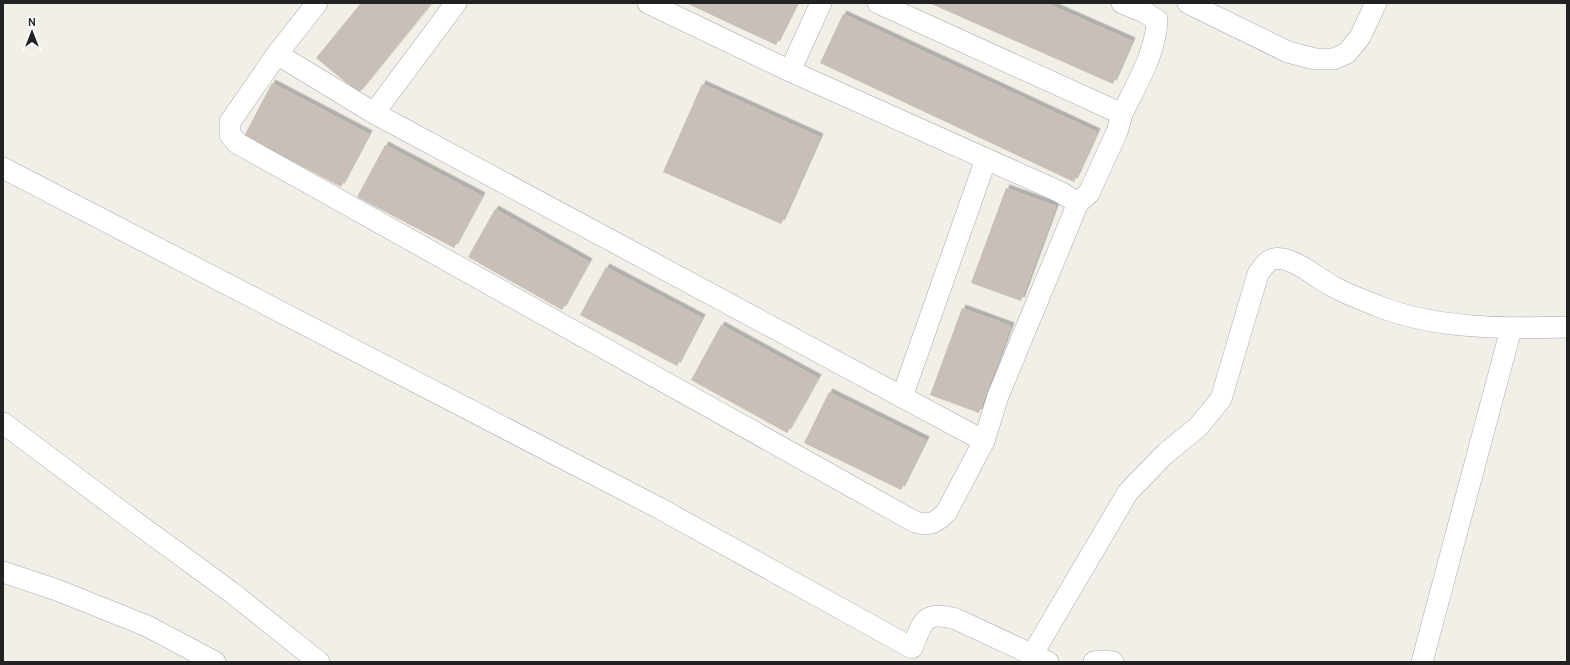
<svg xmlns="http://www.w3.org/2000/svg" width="1570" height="665" font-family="Cabin,sans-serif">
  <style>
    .building { fill: #c7bfb8; filter: url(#shadow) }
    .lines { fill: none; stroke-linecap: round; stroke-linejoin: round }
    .minor-casing { stroke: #a9a9a9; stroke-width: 22 }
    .minor { stroke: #fff; stroke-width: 21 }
  </style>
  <defs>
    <filter id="shadow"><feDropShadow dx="3.5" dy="-3.5" stdDeviation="0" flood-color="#0004"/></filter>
  </defs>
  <rect width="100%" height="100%" fill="#f2efe9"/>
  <!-- building -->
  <g class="building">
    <polygon points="361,3 432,3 359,93 316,58"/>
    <polygon points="686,3 797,3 776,45"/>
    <polygon points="929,3 1046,3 1132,41 1113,84"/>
    <polygon points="843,14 1097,132 1074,182 820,63"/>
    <polygon points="272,83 369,134 341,187 244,136"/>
    <polygon points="702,84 820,137 781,224 663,172"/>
    <polygon points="385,145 482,196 454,248 357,197"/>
    <polygon points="1006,188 1056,206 1021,301 971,283"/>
    <polygon points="495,209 589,262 562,310 468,257"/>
    <polygon points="606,267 702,318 677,366 580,315"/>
    <polygon points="962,308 1011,326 979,413 930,395"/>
    <polygon points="721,325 818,378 787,433 691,380"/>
    <polygon points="829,392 926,440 901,490 804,443"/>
  </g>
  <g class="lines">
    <defs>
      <g id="minor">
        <path d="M317 3 277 54 230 122V135L237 143 915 522C930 526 935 523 946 513L984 441 998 396 1078 203 1060 192 790 71"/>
        <polyline points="648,3 790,71 821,3"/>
        <polyline points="878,3 1122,114 1117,132 1089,193 1078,203"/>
        <polyline points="1188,3 1288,52 1315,59 1334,59 1347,53 1360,37 1376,3"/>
        <polyline points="277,54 374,113 984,441"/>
        <polyline points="374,113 456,3"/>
        <path d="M1122 114C1136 85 1156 53 1157 20L1144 12 1122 3"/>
        <path d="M3 168 659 508 912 648C923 622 923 610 956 619L1048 662"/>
        <polyline points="902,397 986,159"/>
        <polyline points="3,423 127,516 231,592 319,662"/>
        <polyline points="3,572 57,590 147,626 215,662"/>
        <path d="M1032 655 1128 492 1166 453 1198 427 1221 399 1258 274C1266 262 1271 255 1287 260 1304 265 1318 279 1334 287 1348 295 1364 300 1378 306 1435 329 1507 329 1567 327"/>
        <polyline points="1094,662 1101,661 1113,662"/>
        <polyline points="1422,662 1511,329"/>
      </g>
    </defs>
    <!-- minor casing -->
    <use href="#minor" class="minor-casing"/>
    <!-- minor -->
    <use href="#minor" class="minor"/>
  </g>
  <!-- border -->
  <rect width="1570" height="665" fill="none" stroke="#222222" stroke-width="8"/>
  <!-- north arrow -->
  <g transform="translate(32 32)" stroke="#ffffff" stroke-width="3" paint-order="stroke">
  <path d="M0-3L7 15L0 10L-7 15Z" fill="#222222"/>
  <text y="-6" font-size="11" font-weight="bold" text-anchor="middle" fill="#222222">N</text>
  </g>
</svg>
